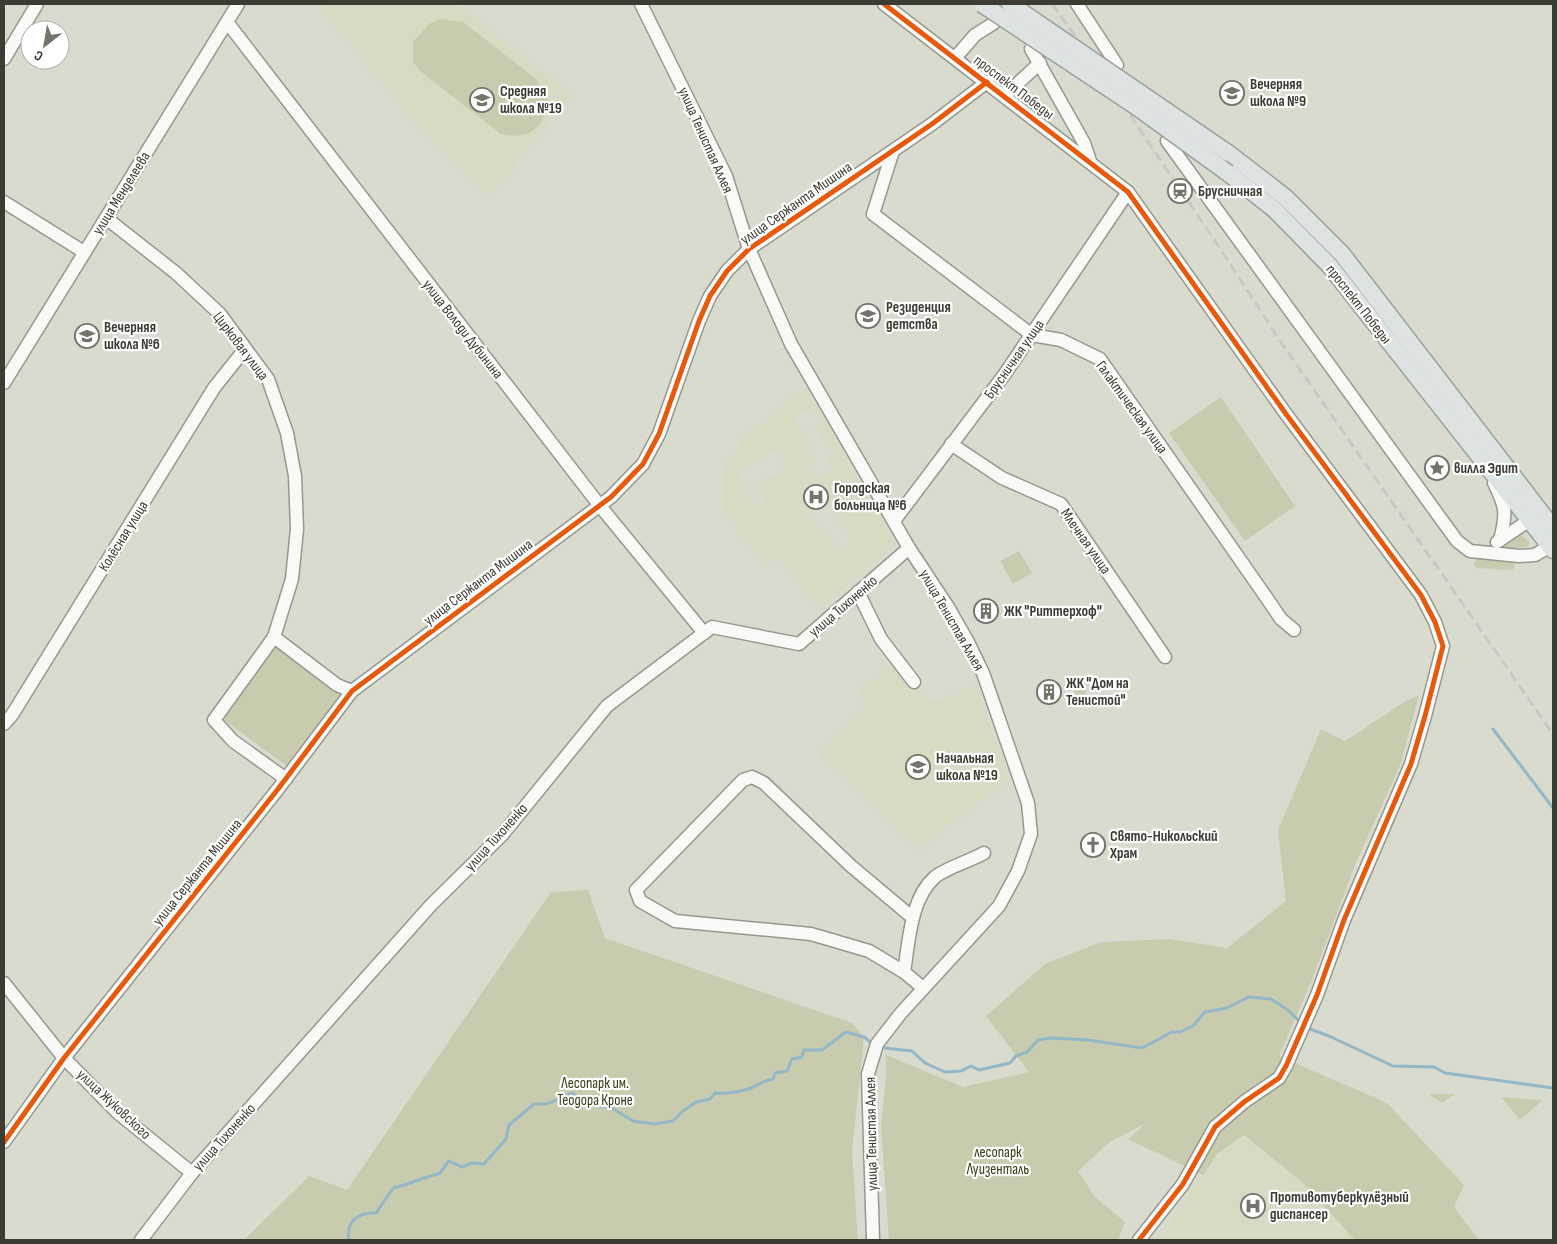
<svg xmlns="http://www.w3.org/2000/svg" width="1557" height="1244" font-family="'Sofia Sans Condensed',sans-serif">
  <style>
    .built { fill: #d8dac3; fill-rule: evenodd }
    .green { fill: #c9cbaf }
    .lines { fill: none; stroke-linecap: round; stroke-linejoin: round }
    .stream { stroke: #92b8c8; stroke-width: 3 }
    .minor-casing { stroke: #97978e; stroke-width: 15 }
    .major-casing { stroke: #97a09f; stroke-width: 19 }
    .minor { stroke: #f9faf8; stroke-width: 12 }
    .major { stroke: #dde2e3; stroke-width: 16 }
    .rail { stroke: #c8c8c5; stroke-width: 3; stroke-dasharray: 10 5; stroke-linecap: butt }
    .major-bridge-casing { stroke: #97a09f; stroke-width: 19; stroke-linecap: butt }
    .major-bridge { stroke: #dde2e3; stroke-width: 16 }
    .cycleway-casing { stroke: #fff; stroke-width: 8 }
    .cycleway { stroke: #e8590c; stroke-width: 5 }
    .labels { text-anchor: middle; stroke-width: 4.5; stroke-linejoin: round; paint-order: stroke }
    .poi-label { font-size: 15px; font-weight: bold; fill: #3c3c33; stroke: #fff; text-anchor: start }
    .street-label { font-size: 15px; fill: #3c3c33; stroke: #fff }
    .park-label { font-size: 15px; fill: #3a3b12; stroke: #fff }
  </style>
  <rect width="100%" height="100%" fill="#dadbcf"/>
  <!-- built -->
  <g class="built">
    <polygon points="318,4 457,4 572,94 489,198 399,103"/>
    <path d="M806 387 894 542 823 610 776 558 765 566 744 540 722 507 725 465 746 436ZM812 408 820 422 815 425 832 455 827 459 833 470 816 480 808 467 816 462 805 444 809 441 795 418ZM777 449 788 467 756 486 766 503 757 509 749 496 745 498 741 491 746 488 737 472ZM830 499 839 512 835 515 852 542 837 551 821 525 816 527 808 513Z"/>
    <polygon points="894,662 925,700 941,700 976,684 1008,780 920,849 818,754 868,706 859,692"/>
    <polygon points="1244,1135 1303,1183 1355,1240 1158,1240 1218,1153"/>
  </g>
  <!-- green -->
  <g class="green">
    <path d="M439 19 463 22 536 79 548 100C544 129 529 140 501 134L420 71 413 62V42L429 24Z"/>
    <polygon points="1221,397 1295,506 1245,541 1169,433"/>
    <polygon points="1519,532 1530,543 1527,547 1497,550"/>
    <polygon points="1019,551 1032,573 1013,584 1000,561"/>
    <polygon points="1477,559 1513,561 1515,567 1512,570 1477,568 1473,565"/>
    <polygon points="273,644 342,695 288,767 220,717"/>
    <circle cx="1080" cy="691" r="6"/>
    <polygon points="1419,695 1401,763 1355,865 1312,980 1279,1056 1387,1103 1464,1185 1454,1207 1479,1240 1355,1240 1303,1183 1244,1135 1218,1153 1203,1175 1128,1139 1145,1124 1111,1141 1078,1171 1095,1197 1125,1222 1118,1240 889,1240 881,1126 886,1077 886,1055 963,1087 1029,1072 986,1016 1045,964 1101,942 1170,939 1227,948 1286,901 1278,830 1321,729 1345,741 1404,702"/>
    <polygon points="588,890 605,938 852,1023 864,1037 852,1152 858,1240 244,1240 309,1176 347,1190 551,892"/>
    <polygon points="1428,1094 1455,1094 1442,1103"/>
    <polygon points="1501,1097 1543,1100 1520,1120"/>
  </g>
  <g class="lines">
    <!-- stream -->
    <g class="stream">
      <polyline points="1493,729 1553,808"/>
      <polyline points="1307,1028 1329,1036 1393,1066 1434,1067 1445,1073 1553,1088"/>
      <polyline points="885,1048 912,1051 925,1063 945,1072 961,1071 971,1066 979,1070 1010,1063 1016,1056 1027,1052 1038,1040 1051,1038 1088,1040 1142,1048 1172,1032 1180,1032 1193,1026 1205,1012 1227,1008 1249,997 1271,999 1288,1010 1302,1024"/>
      <path d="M349 1240C346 1221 358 1212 376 1213L393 1188C409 1185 422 1177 439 1174L449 1161 462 1167 472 1163 484 1164 506 1139 509 1125 534 1104H547L572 1093 591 1105 612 1108 633 1121 655 1124 673 1121 684 1110 696 1102 710 1099 715 1093C725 1094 741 1092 751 1088 759 1085 764 1080 773 1079L775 1073 787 1071 792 1059 802 1057 804 1050H822L846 1032 864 1037 873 1044"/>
    </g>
    <defs>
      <g id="minor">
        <polyline points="641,4 726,176 749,249 791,344 909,548 948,607 968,642 983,673 1028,803 1031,834 1018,871 999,906 901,1013 877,1044 868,1074 873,1240"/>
        <polyline points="884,4 1128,192 1286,414 1421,595 1435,622 1443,646 1425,716 1411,764 1344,920 1317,995 1286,1066 1279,1078 1244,1102 1215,1127 1183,1184 1139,1240"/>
        <polyline points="1077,4 1117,65"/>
        <polyline points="227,22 600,506 704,633"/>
        <polyline points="1031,49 1084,143 1090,161"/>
        <polyline points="955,58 975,35 994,23"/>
        <polyline points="4,59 37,4"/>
        <polyline points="1005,95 1040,63"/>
        <polyline points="1167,141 1457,541 1470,551 1519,556 1535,555 1550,546"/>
        <polyline points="893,151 873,214 1032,335 1061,340 1100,359 1266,597 1281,619 1294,630"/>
        <polyline points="4,202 84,252"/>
        <polyline points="106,218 176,273 220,314 268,379 287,433 295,476 297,529 292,579 274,637 337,685 352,691"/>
        <polyline points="4,383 238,4"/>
        <polyline points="951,444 1002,478 1061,504 1165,657"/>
        <path d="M1494 483C1506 507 1507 513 1500 540"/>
        <polyline points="894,521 1004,375 1128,192"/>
        <polyline points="1497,542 1537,515"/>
        <polyline points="858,592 881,639 914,682"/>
        <polyline points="274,637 214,720 233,741 286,779"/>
        <polyline points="4,724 12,715 214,388 245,349"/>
        <polyline points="904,972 869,951 811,934 675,921 640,901 636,890 743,780 752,777 764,783 851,866 913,918"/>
        <polyline points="4,983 64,1058 118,1113 192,1173"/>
        <path d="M923 988 904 972C909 942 910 899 935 877 946 868 970 861 984 853"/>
        <polyline points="4,1142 64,1058 278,789 352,691 611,497 643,464 659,434 699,321 710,296 727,271 749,249 932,124 987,82"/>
        <polyline points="141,1240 192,1173 431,905 502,835 607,706 712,627 799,644 909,548"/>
      </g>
      <g id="major">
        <polyline points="1228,153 1285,197 1342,254 1553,528"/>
        <polyline points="1228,173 1274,209 1329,265 1553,550"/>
      </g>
    </defs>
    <!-- minor casing -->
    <use href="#minor" class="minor-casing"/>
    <!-- major casing -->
    <use href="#major" class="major-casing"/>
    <!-- minor -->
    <use href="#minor" class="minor"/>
    <!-- major -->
    <use href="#major" class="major"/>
    <!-- rail -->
    <g class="rail">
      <polyline points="1052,4 1076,37"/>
      <polyline points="1130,115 1229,262 1278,338 1553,734"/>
    </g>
    <defs>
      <g id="major-bridge">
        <polyline points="982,4 1137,107 1228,173"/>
        <polyline points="1010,4 1228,153"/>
      </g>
    </defs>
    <!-- major-bridge casing -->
    <use href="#major-bridge" class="major-bridge-casing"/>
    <!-- major-bridge -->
    <use href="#major-bridge" class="major-bridge"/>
    <defs>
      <g id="cycleway">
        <polyline points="884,4 1128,192 1286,414 1421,595 1435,622 1443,646 1425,716 1411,764 1344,920 1317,995 1286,1066 1279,1078 1244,1102 1215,1127 1183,1184 1139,1240"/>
        <polyline points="4,1142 64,1058 278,789 352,691 611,497 643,464 659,434 699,321 710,296 727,271 749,249 932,124 987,82"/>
      </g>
    </defs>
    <!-- cycleway casing -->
    <use href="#cycleway" class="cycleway-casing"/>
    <!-- cycleway -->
    <use href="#cycleway" class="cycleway"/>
  </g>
  <!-- icons -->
  <defs>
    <symbol id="school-ring" viewBox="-11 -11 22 22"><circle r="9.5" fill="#fff" stroke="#73746a" stroke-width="1.5"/><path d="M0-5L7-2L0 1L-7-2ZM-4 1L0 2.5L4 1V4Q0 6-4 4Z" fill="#73746a"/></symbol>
    <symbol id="station-ring" viewBox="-11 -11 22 22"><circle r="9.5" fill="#fff" stroke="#73746a" stroke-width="1.5"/><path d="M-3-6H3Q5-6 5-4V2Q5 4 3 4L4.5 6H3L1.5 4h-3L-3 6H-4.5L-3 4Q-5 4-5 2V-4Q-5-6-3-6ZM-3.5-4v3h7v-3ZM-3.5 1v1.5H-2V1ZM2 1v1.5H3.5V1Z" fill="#73746a"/></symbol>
    <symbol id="sight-ring" viewBox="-11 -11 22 22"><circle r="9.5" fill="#fff" stroke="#73746a" stroke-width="1.5"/><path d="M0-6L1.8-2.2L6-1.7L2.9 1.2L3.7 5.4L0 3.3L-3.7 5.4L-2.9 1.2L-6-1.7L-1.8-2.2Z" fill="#73746a"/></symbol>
    <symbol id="hospital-ring" viewBox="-11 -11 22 22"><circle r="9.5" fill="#fff" stroke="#73746a" stroke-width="1.5"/><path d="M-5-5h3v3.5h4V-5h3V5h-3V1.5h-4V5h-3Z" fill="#73746a"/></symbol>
    <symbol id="building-ring" viewBox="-11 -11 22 22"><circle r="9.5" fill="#fff" stroke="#73746a" stroke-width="1.5"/><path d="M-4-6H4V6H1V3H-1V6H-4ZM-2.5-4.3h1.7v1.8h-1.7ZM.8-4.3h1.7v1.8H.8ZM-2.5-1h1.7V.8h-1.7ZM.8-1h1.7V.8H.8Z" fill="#73746a"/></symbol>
    <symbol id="church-ring" viewBox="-11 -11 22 22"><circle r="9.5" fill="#fff" stroke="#73746a" stroke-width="1.5"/><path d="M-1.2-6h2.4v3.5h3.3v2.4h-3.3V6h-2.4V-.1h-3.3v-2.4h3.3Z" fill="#73746a"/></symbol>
  </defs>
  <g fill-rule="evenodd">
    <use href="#school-ring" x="1218" y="79" width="28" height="28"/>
    <use href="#school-ring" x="468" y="86" width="28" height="28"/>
    <use href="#station-ring" x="1166" y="177" width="28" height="28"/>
    <use href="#school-ring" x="854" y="302" width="28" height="28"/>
    <use href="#school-ring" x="73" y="322" width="28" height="28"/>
    <use href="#sight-ring" x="1423" y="454" width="28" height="28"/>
    <use href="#hospital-ring" x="802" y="483" width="28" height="28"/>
    <use href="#building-ring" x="972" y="597" width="28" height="28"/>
    <use href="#building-ring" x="1035" y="678" width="28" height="28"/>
    <use href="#school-ring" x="904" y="753" width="28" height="28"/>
    <use href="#church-ring" x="1079" y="831" width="28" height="28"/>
    <use href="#hospital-ring" x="1239" y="1192" width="28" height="28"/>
  </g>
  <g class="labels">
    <!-- poi labels -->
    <g class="poi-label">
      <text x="1250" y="89">Вечерняя<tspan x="1250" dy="17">школа №9</tspan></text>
      <text x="500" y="96">Средняя<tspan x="500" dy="17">школа №19</tspan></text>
      <text x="1198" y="196">Брусничная</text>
      <text x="886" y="312">Резиденция<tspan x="886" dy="17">детства</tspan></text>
      <text x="104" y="332">Вечерняя<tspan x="104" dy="17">школа №6</tspan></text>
      <text x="1454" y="473">вилла Эдит</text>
      <text x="834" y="493">Городская<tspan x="834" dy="17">больница №6</tspan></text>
      <text x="1004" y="616">ЖК "Риттерхоф"</text>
      <text x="1066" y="688">ЖК "Дом на<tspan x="1066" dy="17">Тенистой"</tspan></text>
      <text x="936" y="763">Начальная<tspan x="936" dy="17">школа №19</tspan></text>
      <text x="1110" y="841">Свято-Никольский<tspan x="1110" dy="17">Храм</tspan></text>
      <text x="1270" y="1202">Противотуберкулёзный<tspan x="1270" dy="17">диспансер</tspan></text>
    </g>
    <!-- street labels -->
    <g class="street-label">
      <text transform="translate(1014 87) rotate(37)" y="5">проспект Победы</text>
      <text transform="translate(706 140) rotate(66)" y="5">улица Тенистая Аллея</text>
      <text transform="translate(121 193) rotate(-58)" y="5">улица Менделеева</text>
      <text transform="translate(796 203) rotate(-35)" y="5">улица Сержанта Мишина</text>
      <text transform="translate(1359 304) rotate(52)" y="5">проспект Победы</text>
      <text transform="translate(463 329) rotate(52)" y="5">улица Володи Дубинина</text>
      <text transform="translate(241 346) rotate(53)" y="5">Цирковая улица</text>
      <text transform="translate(1014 359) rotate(-55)" y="5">Брусничная улица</text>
      <text transform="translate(1132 407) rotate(54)" y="5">Галактическая улица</text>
      <text transform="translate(123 536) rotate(-58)" y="5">Колёсная улица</text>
      <text transform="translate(1086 541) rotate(55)" y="5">Млечная улица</text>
      <text transform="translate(478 582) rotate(-37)" y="5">улица Сержанта Мишина</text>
      <text transform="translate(843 606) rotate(-41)" y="5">улица Тихоненко</text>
      <text transform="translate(952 620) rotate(60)" y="5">улица Тенистая Аллея</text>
      <text transform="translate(496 837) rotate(-48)" y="5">улица Тихоненко</text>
      <text transform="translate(197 872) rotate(-51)" y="5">улица Сержанта Мишина</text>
      <text transform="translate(114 1104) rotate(43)" y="5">улица Жуковского</text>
      <text transform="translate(871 1134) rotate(-91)" y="5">улица Тенистая Аллея</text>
      <text transform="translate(224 1137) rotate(-48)" y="5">улица Тихоненко</text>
    </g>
    <!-- park labels -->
    <g class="park-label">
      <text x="595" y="1088">Лесопарк им.<tspan x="595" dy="17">Теодора Кроне</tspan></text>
      <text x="998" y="1157">лесопарк<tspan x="998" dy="17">Луизенталь</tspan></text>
    </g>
  </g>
  <!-- border -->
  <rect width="1557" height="1244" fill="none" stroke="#3c3c33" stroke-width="10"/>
  <!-- north arrow -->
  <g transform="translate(45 45) rotate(211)"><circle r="24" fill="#ffffff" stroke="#b1b1ad"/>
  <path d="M0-4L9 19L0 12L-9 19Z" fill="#73746a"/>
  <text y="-8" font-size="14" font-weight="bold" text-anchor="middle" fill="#3c3c33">С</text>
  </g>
</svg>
